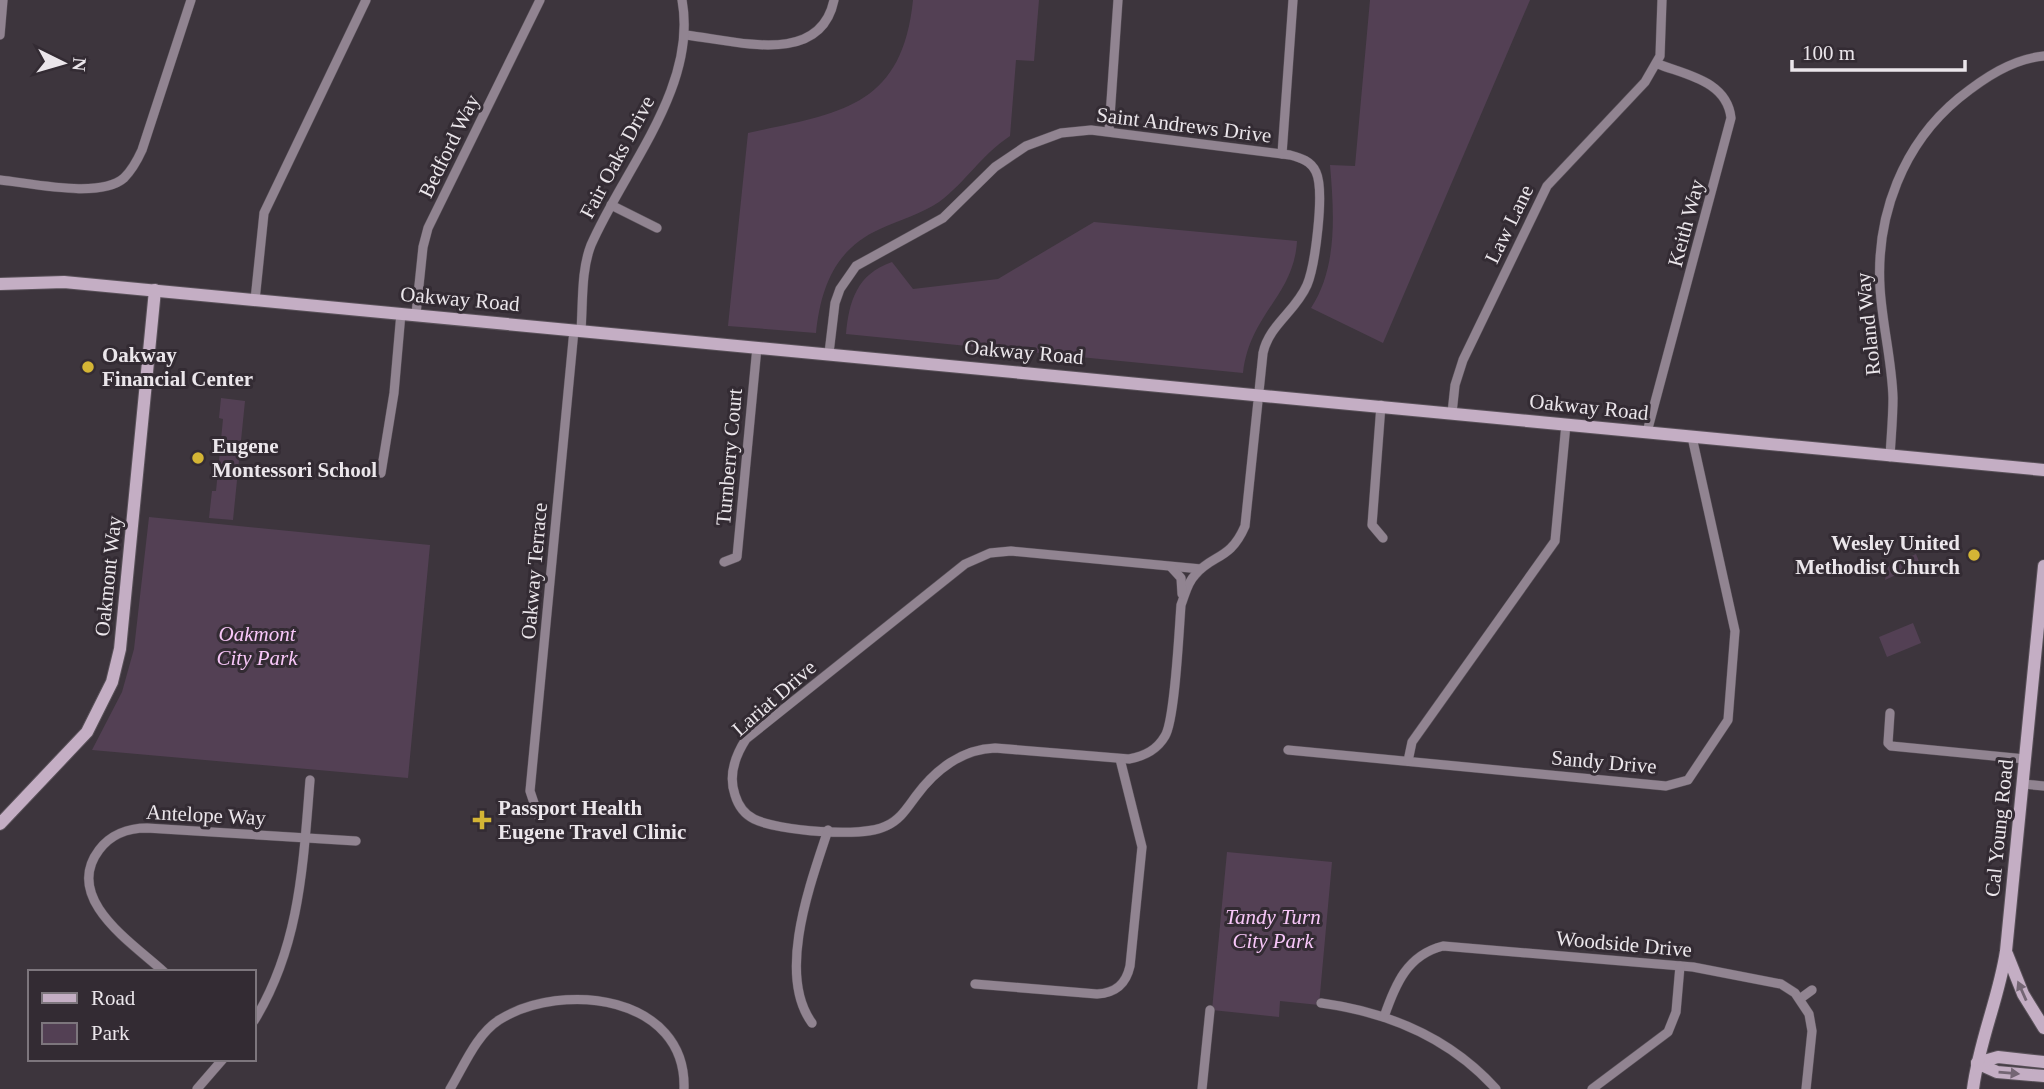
<svg xmlns="http://www.w3.org/2000/svg" width="2044" height="1089" font-family="'Times New Roman',serif">
  <style>
    .green { fill: #534054 }
    .lines { fill: none; stroke-linecap: round; stroke-linejoin: round }
    .street-casing { stroke: #595159; stroke-width: 10 }
    .secondary-casing { stroke: #595159; stroke-width: 14 }
    .street { stroke: #918491; stroke-width: 9 }
    .secondary { stroke: #c4aec4; stroke-width: 12 }
    .oneway { fill: #746674 }
    .poi-dot { fill: #d4b535; stroke: #332b33; stroke-width: 2.5 }
    .labels { text-anchor: middle; stroke-width: 6; stroke-linejoin: round; paint-order: stroke }
    .street-label { font-size: 21px; fill: #ebe6eb; stroke: #332b33 }
    .poi-label { font-size: 21px; font-weight: bold; fill: #ebe6eb; stroke: #332b33; text-anchor: start }
    .park-label { font-size: 21px; font-style: italic; fill: #f8c7f9; stroke: #332b33 }
  </style>
  <rect width="100%" height="100%" fill="#3d353d"/>
  <!-- green -->
  <g class="green">
    <path d="M913 0H1039L1034 61 1016 60 1010 136C981 155 966 182 939 202 921 214 899 220 880 229 835 249 821 287 816 333L728 326 748 133C838 113 902 109 913 0Z"/>
    <path d="M1370 0H1530L1383 343 1311 308C1338 267 1334 212 1330 165L1355 166Z"/>
    <path d="M1094 222 1297 241C1294 296 1250 313 1243 373L846 334C849 301 857 274 892 262L913 289 998 279Z"/>
    <polygon points="221,398 245,401 233,520 209,518 212,491 216,491 223,419 219,418"/>
    <polygon points="149,517 430,545 408,778 92,750 122,692 134,649"/>
    <polygon points="1916,554 1920,564 1885,580 1888,566"/>
    <polygon points="1913,623 1921,643 1887,657 1879,637"/>
    <polygon points="1227,852 1332,862 1319,1005 1280,1001 1279,1017 1212,1010"/>
  </g>
  <g class="lines">
    <defs>
      <g id="street">
        <polyline points="0,35 3,0"/>
        <path d="M685 35C734 40 820 68 834 0"/>
        <polyline points="1109,131 1118,0"/>
        <polyline points="1282,154 1293,0"/>
        <path d="M0 180C31 183 100 199 124 178 132 170 137 161 142 150L191 0"/>
        <polyline points="611,205 657,228"/>
        <polyline points="255,300 264,213 366,0"/>
        <polyline points="416,314 423,247 428,228 540,0"/>
        <path d="M581 330C583 303 581 270 591 245 624 169 698 87 682 0"/>
        <path d="M829 353 835 303 840 289 856 266 943 218 995 167 1026 146 1061 133 1091 130 1290 155C1301 158 1311 161 1316 172 1325 191 1315 266 1307 285 1296 311 1269 325 1263 353L1245 526C1230 561 1212 554 1195 575 1187 583 1185 595 1181 605 1179 630 1175 720 1165 736 1157 750 1145 756 1129 759L995 748C962 749 935 770 916 796 907 808 900 820 886 826 863 838 778 831 754 819 744 814 738 805 735 795 728 775 735 756 746 739L965 564 990 553 1011 551 1201 569"/>
        <polyline points="1381,405 1372,525 1383,538"/>
        <polyline points="1452,413 1455,385 1463,360 1547,186 1645,82 1660,56 1662,0"/>
        <path d="M1647 432 1731 118C1727 81 1686 75 1658 64"/>
        <path d="M1890 457C1891 437 1893 418 1893 398 1892 361 1882 324 1880 287 1876 215 1903 144 1959 98 1984 78 2012 59 2044 56"/>
        <polyline points="381,473 394,393 401,313"/>
        <polyline points="724,562 737,557 757,347"/>
        <polyline points="1171,567 1181,578 1182,594"/>
        <polyline points="1890,713 1888,743 1891,746 2025,759"/>
        <polyline points="1288,750 1666,786 1688,780 1728,720 1735,631 1692,437"/>
        <polyline points="1408,761 1412,742 1555,541 1566,424"/>
        <polyline points="2023,784 2044,786"/>
        <polyline points="538,815 530,791 574,330"/>
        <path d="M164 972C134 944 62 899 99 850 110 835 128 828 147 828L356 841"/>
        <path d="M975 984 1097 994C1116 993 1126 984 1130 966L1142 847 1120 759"/>
        <polyline points="1801,998 1812,990"/>
        <path d="M1321 1003C1387 1012 1450 1038 1496 1089"/>
        <path d="M1384 1017C1395 985 1407 955 1443 946L1693 967 1781 984 1795 993 1809 1014 1812 1031 1806 1089"/>
        <path d="M254 1021C300 946 303 865 310 780"/>
        <path d="M812 1023C776 974 811 882 828 830"/>
        <polyline points="197,1089 223,1059"/>
        <path d="M450 1089C464 1066 476 1035 499 1020 563 980 687 996 684 1089"/>
        <polyline points="1202,1089 1210,1010"/>
        <polyline points="1592,1089 1668,1032 1676,1012 1680,966"/>
      </g>
      <g id="secondary">
        <polyline points="0,284 64,282 2044,470"/>
        <polyline points="0,824 87,732 112,682 120,649 155,290"/>
        <polyline points="2007,954 2023,994 2044,1028"/>
        <polyline points="1977,1063 1997,1072 2044,1076"/>
        <polyline points="1977,1063 1998,1057 2044,1062"/>
        <path d="M1973 1089C1979 1041 1999 998 2006 951L2044 566"/>
      </g>
    </defs>
    <!-- street casing -->
    <use href="#street" class="street-casing"/>
    <!-- secondary casing -->
    <use href="#secondary" class="secondary-casing"/>
    <!-- street -->
    <use href="#street" class="street"/>
    <!-- secondary -->
    <use href="#secondary" class="secondary"/>
  </g>
  <!-- one-way arrows -->
  <defs><path id="oneway-solid" d="M-6-.8H1V-3.2L6.5 0L1 3.2V.8H-6Z" transform="scale(1.75)"/></defs>
  <g class="oneway">
    <use href="#oneway-solid" transform="translate(2022 991) rotate(-114)"/>
    <use href="#oneway-solid" transform="translate(2009 1073) rotate(5)"/>
  </g>
  <!-- markers -->
  <g class="poi-dot">
    <circle cx="88" cy="367" r="7"/>
    <circle cx="198" cy="458" r="7"/>
    <circle cx="1974" cy="555" r="7"/>
    <path d="M478.5 809.5h7v7h7v7h-7v7h-7v-7h-7v-7h7z"/>
  </g>
  <g class="labels">
    <!-- street labels -->
    <g class="street-label">
      <text transform="translate(1184 125) rotate(7)" y="7">Saint Andrews Drive</text>
      <text transform="translate(449 146) rotate(-64)" y="7">Bedford Way</text>
      <text transform="translate(617 157) rotate(-62)" y="7">Fair Oaks Drive</text>
      <text transform="translate(1686 223) rotate(-75)" y="7">Keith Way</text>
      <text transform="translate(1509 224) rotate(-64)" y="7">Law Lane</text>
      <text transform="translate(460 299) rotate(5)" y="7">Oakway Road</text>
      <text transform="translate(1868 324) rotate(-96)" y="7">Roland Way</text>
      <text transform="translate(1024 352) rotate(5)" y="7">Oakway Road</text>
      <text transform="translate(1589 407) rotate(6)" y="7">Oakway Road</text>
      <text transform="translate(729 457) rotate(-85)" y="7">Turnberry Court</text>
      <text transform="translate(534 571) rotate(-85)" y="7">Oakway Terrace</text>
      <text transform="translate(108 576) rotate(-84)" y="7">Oakmont Way</text>
      <text transform="translate(774 698) rotate(-41)" y="7">Lariat Drive</text>
      <text transform="translate(1604 762) rotate(5)" y="7">Sandy Drive</text>
      <text transform="translate(206 815) rotate(3)" y="7">Antelope Way</text>
      <text transform="translate(1999 828) rotate(-84)" y="7">Cal Young Road</text>
      <text transform="translate(1624 944) rotate(5)" y="7">Woodside Drive</text>
    </g>
    <!-- poi labels -->
    <g class="poi-label">
      <text x="102" y="362">Oakway<tspan x="102" dy="24">Financial Center</tspan></text>
      <text x="212" y="453">Eugene<tspan x="212" dy="24">Montessori School</tspan></text>
      <text x="1960" y="550" text-anchor="end">Wesley United<tspan x="1960" dy="24">Methodist Church</tspan></text>
      <text x="498" y="815">Passport Health<tspan x="498" dy="24">Eugene Travel Clinic</tspan></text>
    </g>
    <!-- park labels -->
    <g class="park-label">
      <text x="257" y="641">Oakmont<tspan x="257" dy="24">City Park</tspan></text>
      <text x="1273" y="924">Tandy Turn<tspan x="1273" dy="24">City Park</tspan></text>
    </g>
  </g>
  <!-- legend -->
  <rect x="28" y="970" width="228" height="91" fill="#332b33" stroke="#7d767d" stroke-width="2"/>
  <rect x="42" y="993" width="35" height="10" fill="#c4aec4" stroke="#7d767d" stroke-width="2"/>
  <text x="91" y="1005" font-size="21" fill="#ebe6eb">Road</text>
  <rect x="42" y="1023" width="35" height="21" fill="#534054" stroke="#7d767d" stroke-width="2"/>
  <text x="91" y="1040" font-size="21" fill="#ebe6eb">Park</text>
  <!-- north arrow -->
  <g transform="translate(63 63) rotate(95)" stroke="#332b33" stroke-width="5" paint-order="stroke">
  <path d="M0-5L12 26L0 18L-12 26Z" fill="#ebe6eb"/>
  <text y="-10" font-size="19" font-weight="bold" text-anchor="middle" fill="#ebe6eb">N</text>
  </g>
  <!-- scale -->
  <path d="M1792 60v10h173v-10" fill="none" stroke="#ebe6eb" stroke-width="3.5"/>
  <text x="1802" y="60" font-size="21" fill="#ebe6eb" stroke="#332b33" stroke-width="5" paint-order="stroke">100 m</text>
</svg>
